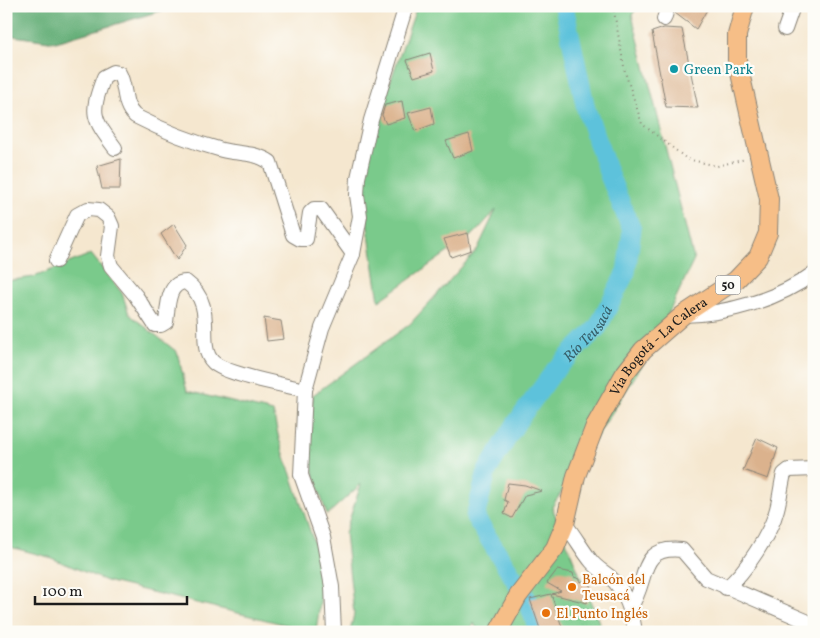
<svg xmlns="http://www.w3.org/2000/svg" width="820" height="638" font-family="Vollkorn,serif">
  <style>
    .green { fill: #7aca8b; stroke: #4b7354 }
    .forest { fill: #63ae77; stroke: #40654a }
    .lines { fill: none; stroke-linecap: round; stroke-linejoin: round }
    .river { stroke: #5dc2db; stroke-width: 19 }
    .building { fill: #dbb28d }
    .minor-casing { stroke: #888276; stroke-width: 16 }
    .major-casing { stroke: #888276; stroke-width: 20 }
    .path { stroke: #888276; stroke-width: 2; stroke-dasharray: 1 4; stroke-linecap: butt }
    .minor { stroke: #fff; stroke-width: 14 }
    .major { stroke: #f6be87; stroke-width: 18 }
    .culture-dot { fill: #0f9aa8; stroke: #fdfcf7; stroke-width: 2 }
    .food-dot { fill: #e8710a; stroke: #fdfcf7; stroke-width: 2 }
    .labels { text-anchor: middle; stroke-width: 4.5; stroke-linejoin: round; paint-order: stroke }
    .shield { fill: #fdfcf7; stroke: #605f5e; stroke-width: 1 }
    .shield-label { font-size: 12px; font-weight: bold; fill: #1c1c1c }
    .culture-label { font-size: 14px; fill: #0d838f; stroke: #fdfcf7; text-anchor: start }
    .street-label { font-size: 14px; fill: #1c1c1c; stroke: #fdfcf7 }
    .food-label { font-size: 14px; fill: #c56008; stroke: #fdfcf7; text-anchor: start }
    .water-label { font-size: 15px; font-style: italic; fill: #365e68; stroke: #fdfcf7 }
  </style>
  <rect width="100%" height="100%" fill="#fdfcf7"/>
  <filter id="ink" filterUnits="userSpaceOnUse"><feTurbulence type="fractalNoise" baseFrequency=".02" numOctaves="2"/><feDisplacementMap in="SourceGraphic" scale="10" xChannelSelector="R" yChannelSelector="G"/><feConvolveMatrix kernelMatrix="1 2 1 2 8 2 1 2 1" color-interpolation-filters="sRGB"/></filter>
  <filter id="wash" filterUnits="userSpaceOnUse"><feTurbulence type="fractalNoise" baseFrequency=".0096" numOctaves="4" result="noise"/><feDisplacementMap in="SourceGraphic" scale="20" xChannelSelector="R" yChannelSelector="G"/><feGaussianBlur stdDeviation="1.12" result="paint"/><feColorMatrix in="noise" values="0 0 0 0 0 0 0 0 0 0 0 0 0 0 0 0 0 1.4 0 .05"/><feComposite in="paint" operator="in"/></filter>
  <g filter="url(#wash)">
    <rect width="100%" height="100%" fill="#f5e7cf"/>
    <!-- green -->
    <g class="green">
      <polygon points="417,6 638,6 632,15 694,260 648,356 552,507 603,632 478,632 474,623 470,632 350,632 354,614 345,533 361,484 327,515 309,459 313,395 410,324 477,250 496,210 475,233 379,301 368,228 361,164"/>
      <polygon points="91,254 122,293 129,314 177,352 187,391 273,412 279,439 324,572 316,632 106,581 49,557 6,546 6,281 34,277"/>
    </g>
    <!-- forest -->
    <polygon class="forest" points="6,6 177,6 56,42 6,35"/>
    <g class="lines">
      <!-- river -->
      <path class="river" id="s1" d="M539 632 527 599 475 517 487 471 517 422 555 370 598 327 626 272 632 230 609 175 586 109 564 6"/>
    </g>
    <g id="blocks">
      <!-- building -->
      <g class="building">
        <polygon points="677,6 709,6 696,29 675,13"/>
        <polygon points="664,28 682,29 698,108 666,107 652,32"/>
        <polygon points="430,53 434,71 414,77 407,60"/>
        <polygon points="402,101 405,118 386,124 382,115 385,105"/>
        <polygon points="431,107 434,124 415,131 408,113"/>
        <polygon points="469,134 473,151 453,158 446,141"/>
        <polygon points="121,159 120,189 102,189 97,166"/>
        <polygon points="174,224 187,245 177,260 161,234"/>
        <polygon points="468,233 471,250 451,257 444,239"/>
        <polygon points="264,318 281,321 284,339 267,341"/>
        <polygon points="757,438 778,448 768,479 743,470"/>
        <polygon points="508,483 525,485 542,491 525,495 512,518 504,514 508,502 504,500"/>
        <polygon points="557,570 573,573 574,577 580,579 580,581 591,585 587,603 552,594 561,591 547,583"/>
        <polygon points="551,594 562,627 541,632 530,599"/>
      </g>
    </g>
  </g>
  <g filter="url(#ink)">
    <use href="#blocks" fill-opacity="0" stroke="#888276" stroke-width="1"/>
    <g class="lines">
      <defs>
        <g id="minor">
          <polyline points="664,19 668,6"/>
          <polyline points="785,29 793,6"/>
          <path d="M115 148C92 117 90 114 104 77L114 72 119 73C127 87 122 105 135 116 162 130 192 142 222 150 238 154 255 152 270 162L293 235 300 239H306L310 213 314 209H321L353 254"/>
          <path d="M56 261 77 215 88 209 99 210 108 217 112 226 108 256 111 266 136 296 155 325H161L166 322C168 308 167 282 186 282 219 306 195 345 213 362 226 375 285 385 305 390"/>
          <path d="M683 315C727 314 778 300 814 273"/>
          <path d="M565 524C575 536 582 550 592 562 597 568 604 572 610 577 626 592 632 611 635 632"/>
          <path d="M726 588C745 573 771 533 777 509 780 498 781 486 784 474L789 470 814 469"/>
          <path d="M631 606C649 581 637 545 682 550L706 578 806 621 810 632"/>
          <polyline points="334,632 332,587 323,537 301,475 305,390 322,328 353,254 360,216 357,195 358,178 371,120 406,6"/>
        </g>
        <g id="major">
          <path id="s2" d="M498 632 518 596 555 548 565 524 576 476 595 426 625 373 643 350 683 315 736 280 758 257 768 233 769 199 737 60V35L745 6"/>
        </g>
      </defs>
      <!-- minor casing -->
      <use href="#minor" class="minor-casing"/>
      <!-- major casing -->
      <use href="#major" class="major-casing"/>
      <!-- path -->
      <polyline class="path" points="613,6 625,72 642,124 687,159 717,166 746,159"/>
      <!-- minor -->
      <use href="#minor" class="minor"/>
      <!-- major -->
      <use href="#major" class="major"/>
    </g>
  </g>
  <!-- markers -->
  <circle class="culture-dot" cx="674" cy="69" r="5"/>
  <g class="food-dot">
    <circle cx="572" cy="587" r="5"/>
    <circle cx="546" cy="613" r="5"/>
  </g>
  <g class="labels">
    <!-- shield labels -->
    <rect class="shield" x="715.5" y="275.5" width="25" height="19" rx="4"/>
    <g class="shield-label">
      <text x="728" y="289">50</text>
    </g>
    <!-- culture labels -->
    <g class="culture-label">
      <text x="684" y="74">Green Park</text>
    </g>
    <!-- street labels -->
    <g class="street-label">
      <text dy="5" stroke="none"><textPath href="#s2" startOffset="334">Vía Bogotá - La Calera</textPath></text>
    </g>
    <!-- food labels -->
    <g class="food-label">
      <text x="582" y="584">Balcón del<tspan x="582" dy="16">Teusacá</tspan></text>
      <text x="556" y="618">El Punto Inglés</text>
    </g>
    <!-- water labels -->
    <g class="water-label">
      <text dy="5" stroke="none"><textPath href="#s1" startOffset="351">Río Teusacá</textPath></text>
    </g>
  </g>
  <!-- margin -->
  <rect width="820" height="638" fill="none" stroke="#fdfcf7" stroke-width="25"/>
  <!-- scale -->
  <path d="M35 596v8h152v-8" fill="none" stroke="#1c1c1c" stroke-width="2.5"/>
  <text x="42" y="596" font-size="15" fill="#1c1c1c" stroke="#fdfcf7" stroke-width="4" paint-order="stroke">100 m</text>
</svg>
